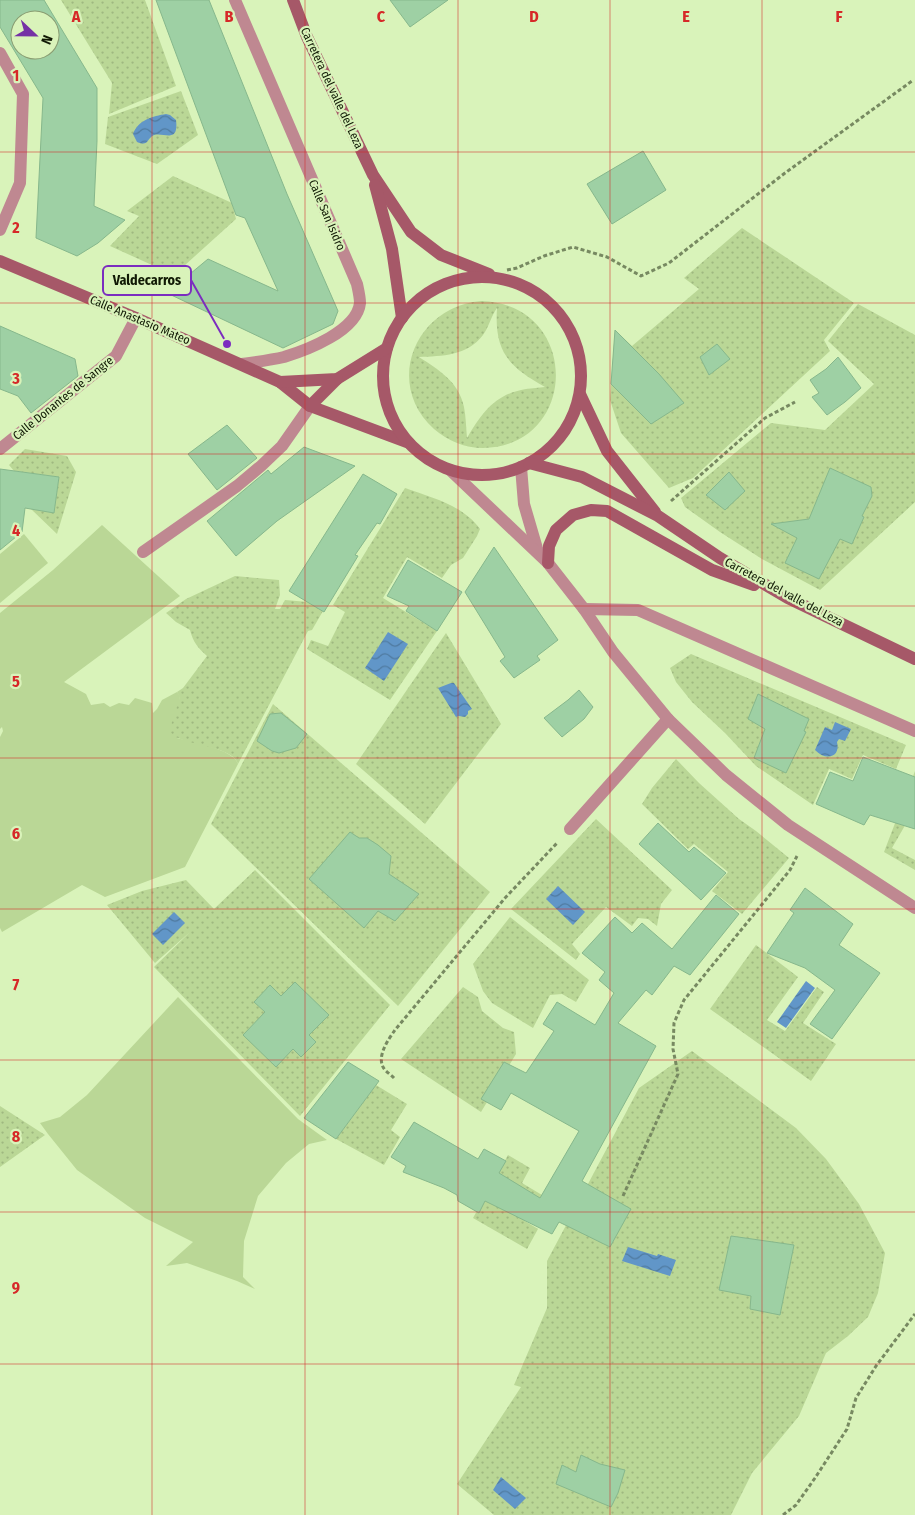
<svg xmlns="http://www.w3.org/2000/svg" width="915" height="1515" font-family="'Fira Sans Condensed',sans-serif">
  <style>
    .grass { fill: #bad796 }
    .park { fill: url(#park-dots); fill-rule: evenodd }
    .water { fill: url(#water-waves) }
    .building { fill: #9ed0a4; stroke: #86b78c; fill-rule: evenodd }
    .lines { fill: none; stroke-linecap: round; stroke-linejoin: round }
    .path { stroke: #778961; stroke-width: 3; stroke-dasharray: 4 2.5; stroke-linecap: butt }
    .lane { stroke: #bf8891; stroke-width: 12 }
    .street { stroke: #bf8891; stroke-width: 12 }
    .secondary { stroke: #a65868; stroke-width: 12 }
    .grid { fill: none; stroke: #d62828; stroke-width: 1; stroke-opacity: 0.55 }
    .labels { text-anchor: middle; stroke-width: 4.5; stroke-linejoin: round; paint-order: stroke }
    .street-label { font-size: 12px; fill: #101904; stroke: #d9f3ba }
    .grid-label { font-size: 16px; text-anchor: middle; font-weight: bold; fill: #d62828; stroke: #d9f3ba; stroke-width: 4.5; stroke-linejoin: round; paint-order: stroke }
    .leader { fill: none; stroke: #7b2cbf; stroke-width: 2 }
    .callout-dot { fill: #7b2cbf; stroke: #d9f3ba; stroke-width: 2 }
    .callout { fill: #d9f3ba; stroke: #7b2cbf; stroke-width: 2 }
    .callout-label { font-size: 14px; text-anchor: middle; font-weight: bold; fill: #101904 }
  </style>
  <defs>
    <pattern id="park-dots" width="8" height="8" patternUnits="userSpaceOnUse" patternTransform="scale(1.25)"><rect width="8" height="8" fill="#bad796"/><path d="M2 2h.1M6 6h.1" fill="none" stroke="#9fb880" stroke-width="1.8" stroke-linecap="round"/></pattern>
    <pattern id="water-waves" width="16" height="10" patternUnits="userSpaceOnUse" patternTransform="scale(1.25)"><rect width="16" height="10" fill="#6196c8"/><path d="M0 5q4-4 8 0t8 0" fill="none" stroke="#4f7aa0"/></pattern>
  </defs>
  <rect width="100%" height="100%" fill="#d9f3ba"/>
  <!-- grass -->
  <g class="grass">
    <path d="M102 525 180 596 64 682 86 694 91 705 104 703 110 707 119 703 129 705 135 698 152 703 153 713 157 709 162 700 177 692 180 696 177 738C190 741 235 750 238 764L185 867 105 897 82 885 2 932 0 928V737L3 731 2 727 0 729V613L53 570Z"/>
    <polygon points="24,534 48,563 0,603 0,554"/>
    <polygon points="178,997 298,1119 327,1140 309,1144 286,1163 258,1196 244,1241 243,1277 255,1289 237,1281 187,1263 166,1266 193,1242 145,1218 77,1170 48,1134 40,1123 60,1117 87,1095"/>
  </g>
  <!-- park -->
  <g class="park">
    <polygon points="61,0 145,0 176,86 109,114 112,83"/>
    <polygon points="181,91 198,135 157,164 105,144 108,117"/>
    <polygon points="173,176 232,203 236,219 174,275 110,246 139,216 127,211"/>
    <polygon points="742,228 854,303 824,340 830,351 693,478 669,488 621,433 610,400 615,330 632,346 699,289 684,278"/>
    <path d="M481 301C581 304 580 446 483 448 465 448 448 441 434 429 383 383 416 306 481 301ZM497 308C494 352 509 367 545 387 539 388 532 388 526 389 495 394 482 413 467 438 466 428 466 417 464 407 459 382 439 370 419 357 442 356 467 356 483 335 489 327 491 316 497 308Z"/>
    <polygon points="858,304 915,335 915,502 820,590 762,559 720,532 685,507 681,498 771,423 825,430 874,384 828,341"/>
    <polygon points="25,449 67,456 76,472 57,534 31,509 54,512 59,477 14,471 9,465"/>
    <path d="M405 488C430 497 463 505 480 529L477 536 463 558 451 565 442 578 407 557 383 598 437 631 390 700 307 649 311 640 328 646 345 612 333 605Z"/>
    <path d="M235 576 279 580 280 595 275 609H280L285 600 308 602 323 611 312 630 308 631 238 764C234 748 192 745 178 738 174 737 171 733 169 731L180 697 177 692 183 688 207 656C198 648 193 642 190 630L176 622 166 613 186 599Z"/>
    <polygon points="446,633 501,724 425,824 356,764"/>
    <polygon points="691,654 906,745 896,769 863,755 852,779 829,769 813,805 756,766 725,733 692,702 676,682 670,668"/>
    <polygon points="273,704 490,892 398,1006 211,824"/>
    <polygon points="676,759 699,783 739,819 756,831 789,858 742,914 712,891 728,872 694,844 688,849 642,804 652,788"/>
    <polygon points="915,771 915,808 892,848 915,860 915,870 884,852"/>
    <polygon points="596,819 672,890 661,904 657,926 648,919 638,918 632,926 606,907 572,944 580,954 576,960 511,909"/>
    <polygon points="255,870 390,1005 300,1116 154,967 190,932 155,963 107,905 142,891 186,880 214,909"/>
    <polygon points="510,917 589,980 576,1002 562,994 550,995 533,1028 492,1003 483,991 473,964"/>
    <polygon points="756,945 798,977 767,1020 785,1031 817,987 824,992 803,1023 836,1044 811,1081 710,1009"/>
    <polygon points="463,987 478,997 482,1011 503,1028 514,1032 516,1054 481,1112 401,1059"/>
    <polygon points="692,1051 796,1128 826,1159 859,1204 885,1253 878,1293 868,1317 848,1336 826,1353 799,1416 752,1473 731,1515 494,1515 457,1484 521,1387 514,1385 547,1308 547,1261 639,1088"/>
    <polygon points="376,1085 407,1104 391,1130 400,1137 384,1165 336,1139"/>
    <polygon points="0,1106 45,1135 0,1167"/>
    <polygon points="508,1155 530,1168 522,1183 542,1195 525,1221 538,1229 527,1249 473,1218"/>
  </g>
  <!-- water -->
  <g class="water">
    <path d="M166 114 170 115 176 120C179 144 164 132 154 135 146 139 149 147 137 142L133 134C138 120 153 116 166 114Z"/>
    <polygon points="388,632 408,644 384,681 365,668"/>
    <polygon points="451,683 454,683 472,709 468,711 468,714 465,717 459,716 456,717 438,688"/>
    <path d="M835 722 851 729 845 741 839 739 837 742C841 758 825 761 815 750L825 727 832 730Z"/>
    <polygon points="558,886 585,912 573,925 546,899"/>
    <polygon points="174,912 185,923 163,945 152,934"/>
    <polygon points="806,981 815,988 786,1028 777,1022"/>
    <polygon points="628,1247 657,1256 658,1254 676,1260 670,1276 622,1261"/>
    <polygon points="501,1477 526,1498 515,1509 493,1490"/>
  </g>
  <!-- building -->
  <g class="building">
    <path d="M0 0H44L97 88V141L94 206 125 220 98 243 77 256 36 238 43 98 0 27ZM20 20H50V50H20Z"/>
    <polygon points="156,0 209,0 287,194 338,311 333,324 283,348 167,293 208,259 278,291 245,218 236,215"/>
    <polygon points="390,0 448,0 410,27"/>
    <polygon points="643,151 666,190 612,224 587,184"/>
    <polygon points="0,326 75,359 78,376 31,413 18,396 0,389"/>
    <polygon points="615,330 659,374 684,403 651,424 611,384"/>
    <polygon points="717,344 730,359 709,375 700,357"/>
    <polygon points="838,357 861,388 845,402 827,415 812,397 819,393 810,380 826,369"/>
    <polygon points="227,425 257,458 217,490 188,454"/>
    <polygon points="304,447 355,466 277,521 236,556 207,521 268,470 271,474"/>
    <polygon points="830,468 871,487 872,496 862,516 864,517 852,544 840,539 819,579 785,563 797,538 771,524 809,519"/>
    <polygon points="0,469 59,477 54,513 25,508 22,532 0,550"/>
    <polygon points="729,472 745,491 725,510 706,495"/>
    <polygon points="363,474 397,494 380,524 377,523 355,555 358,556 324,612 289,591"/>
    <polygon points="494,547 558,640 537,656 540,660 514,678 500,661 505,657 465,592"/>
    <polygon points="408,560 462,592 437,631 406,611 409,606 387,596"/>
    <polygon points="579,690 593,707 584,719 562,737 544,718 568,700"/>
    <polygon points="758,694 809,719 804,731 806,732 786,773 754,758 765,729 748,719"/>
    <polygon points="281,713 307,734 296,748 279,753 272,751 257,741 270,714"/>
    <polygon points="863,757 915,777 915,829 870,815 864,825 816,804 830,772 853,781"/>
    <polygon points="658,823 689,852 694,847 726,873 701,900 639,844"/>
    <polygon points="350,832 359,838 367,838 378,845 391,856 389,874 419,894 395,921 378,911 364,928 309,879"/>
    <polygon points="805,888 853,924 839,945 880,973 832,1039 810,1024 835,990 805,968 767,953 794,913 790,910"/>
    <polygon points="716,895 739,914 690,975 674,966 652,995 646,990 618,1023 656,1046 582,1181 631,1209 610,1247 559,1222 552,1234 485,1201 479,1213 458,1201 457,1195 444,1188 403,1172 406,1166 391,1157 414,1122 478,1159 484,1149 506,1161 499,1173 540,1198 579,1131 511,1093 501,1110 481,1099 504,1062 526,1073 554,1031 543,1024 557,1002 595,1025 614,993 599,980 605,972 582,953 615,917 632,933 642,923 672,949"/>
    <polygon points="295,982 329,1015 309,1035 316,1042 301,1057 293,1049 276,1067 243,1035 265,1012 254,1002 270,985 281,996"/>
    <polygon points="348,1062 379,1081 336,1139 304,1118"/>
    <polygon points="731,1236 794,1245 780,1315 750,1309 751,1296 719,1290"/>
    <polygon points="581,1455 600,1464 625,1470 618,1493 611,1507 556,1484 562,1465 576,1472"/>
  </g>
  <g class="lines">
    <!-- path -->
    <g class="path">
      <polyline points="507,270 517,268 544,256 573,247 607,257 641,276 669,263 785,173 912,81"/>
      <polyline points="671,501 765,418 795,402"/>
      <path d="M394 1078C392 1076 388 1073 385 1070 375 1058 388 1040 395 1030L505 898 558 842"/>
      <polyline points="623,1196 678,1074 673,1049 674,1023 684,1000 790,870 797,856"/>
      <polyline points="783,1515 796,1505 815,1478 847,1429 856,1398 876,1366 915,1314"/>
    </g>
    <!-- lane -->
    <polyline class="lane" points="570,829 668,719"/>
    <!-- street -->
    <g class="street">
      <path d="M235 0 357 284C358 289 360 297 360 303 357 331 307 350 284 357 271 360 256 362 242 364"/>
      <polyline points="0,53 23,94 20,183 0,230"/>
      <polyline points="0,449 116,356 136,318"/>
      <polyline points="521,467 524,504 538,552"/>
      <polyline points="450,470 548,563 584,609 613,652 668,719 726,775 788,825 915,908"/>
      <polyline points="143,552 237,486 261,466 282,446 310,406"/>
      <polyline points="584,609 638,610 915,731"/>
    </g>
    <!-- secondary -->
    <g class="secondary">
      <polyline points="293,0 307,37 373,175 411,232 441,255 489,274"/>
      <polyline points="375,185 392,249 402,318"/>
      <polyline points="0,261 136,318 280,382 310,406 409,443"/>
      <circle cx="482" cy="376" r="99"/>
      <polyline points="280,382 337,379 387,348"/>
      <polyline points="580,394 607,451 655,512"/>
      <polyline points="310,406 337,379"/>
      <polyline points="529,463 582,477 658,516 720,558 788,598 915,659"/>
      <polyline points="548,563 549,546 556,530 573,515 591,510 607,511 712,570 754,585"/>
    </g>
  </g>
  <!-- grid -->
  <path class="grid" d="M152 0V1515M305 0V1515M458 0V1515M610 0V1515M762 0V1515M0 152H915M0 303H915M0 454H915M0 606H915M0 758H915M0 909H915M0 1060H915M0 1212H915M0 1364H915"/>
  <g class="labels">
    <!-- street labels -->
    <g class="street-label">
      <text transform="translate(332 88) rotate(65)" y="4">Carretera del valle del Leza</text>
      <text transform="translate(327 215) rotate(67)" y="4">Calle San Isidro</text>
      <text transform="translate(140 320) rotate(23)" y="4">Calle Anastasio Mateo</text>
      <text transform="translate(63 398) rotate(-39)" y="4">Calle Donantes de Sangre</text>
      <text transform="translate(784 592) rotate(28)" y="4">Carretera del valle del Leza</text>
    </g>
  </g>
  <g class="grid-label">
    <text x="76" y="22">A</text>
    <text x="229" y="22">B</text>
    <text x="381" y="22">C</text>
    <text x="534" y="22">D</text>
    <text x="686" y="22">E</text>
    <text x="839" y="22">F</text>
    <text x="16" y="81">1</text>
    <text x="16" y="233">2</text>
    <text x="16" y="384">3</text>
    <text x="16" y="536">4</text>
    <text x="16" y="687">5</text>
    <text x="16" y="839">6</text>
    <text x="16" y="990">7</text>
    <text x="16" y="1142">8</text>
    <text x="16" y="1293">9</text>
  </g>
  <!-- callouts -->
  <path class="leader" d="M227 344L191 280"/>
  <circle class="callout-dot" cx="227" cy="344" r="5"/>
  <rect class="callout" x="103" y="266" width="88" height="29" rx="5"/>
  <g class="callout-label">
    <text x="147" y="285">Valdecarros</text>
  </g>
  <!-- north arrow -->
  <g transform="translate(35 35) rotate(112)"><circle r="24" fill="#d9f3ba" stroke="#899c71"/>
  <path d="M0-4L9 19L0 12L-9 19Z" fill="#7531a5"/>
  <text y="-8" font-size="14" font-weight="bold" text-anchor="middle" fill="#101904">N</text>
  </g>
</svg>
